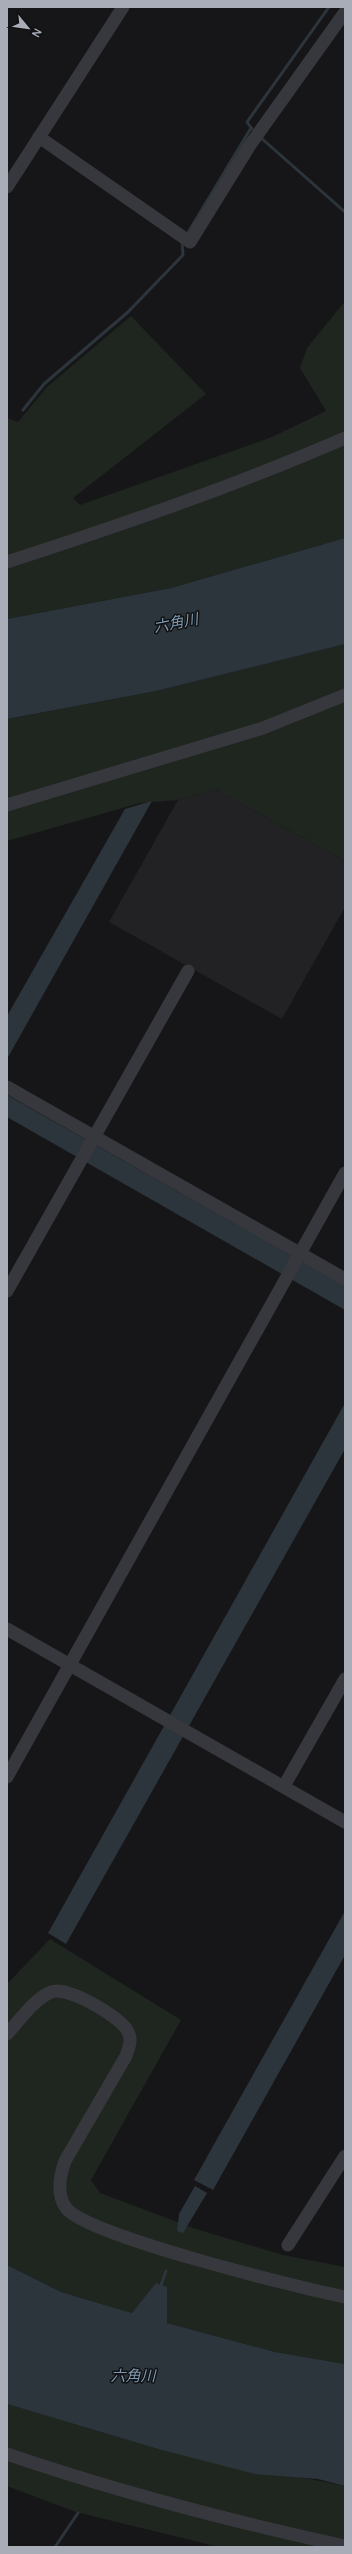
<svg xmlns="http://www.w3.org/2000/svg" width="352" height="2554" font-family="Manrope,'Noto Sans JP',sans-serif">
  <style>
    .built { fill: #222225 }
    .green { fill: #1e261f }
    .water { fill: #2c353c }
    .lines { fill: none; stroke-linecap: round; stroke-linejoin: round }
    .stream { stroke: #2c353c; stroke-width: 3 }
    .minor { stroke: #37383d; stroke-width: 13 }
    .labels { text-anchor: middle; stroke-width: 3; stroke-linejoin: round; paint-order: stroke }
    .water-label { font-size: 15px; font-style: italic; fill: #7f9bb3; stroke: #111113 }
  </style>
  <rect width="100%" height="100%" fill="#161618"/>
  <!-- built -->
  <polygon class="built" points="215,789 345,861 345,907 282,1019 109,922 178,800"/>
  <!-- green -->
  <g class="green">
    <polygon points="345,301 345,538 171,588 7,619 7,418 18,422 47,387 131,316 206,394 73,498 80,505 272,437 326,411 300,368 307,348"/>
    <polygon points="345,644 345,861 215,789 178,800 140,803 7,841 7,719 156,691"/>
    <polygon points="50,1939 181,2020 91,2180 100,2193 196,2229 283,2255 345,2267 345,2364 275,2352 167,2323 167,2287 132,2313 61,2292 7,2265 7,1984"/>
    <polygon points="7,2404 158,2449 345,2486 345,2547 219,2547 76,2512 7,2486"/>
  </g>
  <!-- water -->
  <g class="water">
    <polygon points="345,538 345,644 156,691 7,719 7,619 171,588"/>
    <polygon points="152,801 7,1059 7,1016 125,809"/>
    <polygon points="7,1095 345,1286 345,1310 7,1117"/>
    <polygon points="345,1403 345,1449 66,1944 48,1933"/>
    <polygon points="345,1911 345,1955 213,2190 194,2180"/>
    <polygon points="195,2186 207,2193 183,2233 177,2231 179,2214"/>
    <polygon points="7,2265 61,2292 132,2313 156,2283 167,2287 167,2323 275,2352 345,2364 345,2486 318,2479 255,2474 158,2449 7,2404"/>
  </g>
  <g class="lines">
    <!-- stream -->
    <g class="stream">
      <polyline points="252,129 247,122 329,7"/>
      <polyline points="260,137 345,212"/>
      <polyline points="186,236 251,128"/>
      <polyline points="23,410 44,384 128,312 183,255 182,242"/>
      <polyline points="160,2288 166,2271"/>
      <polyline points="55,2547 78,2513"/>
    </g>
    <!-- minor -->
    <g class="minor">
      <polyline points="39,137 190,242 250,145 345,12"/>
      <polyline points="7,187 123,7"/>
      <path d="M7 562C121 525 235 486 345 438"/>
      <polyline points="7,805 263,728 345,695"/>
      <polyline points="7,1087 345,1279"/>
      <polyline points="7,1291 188,971"/>
      <polyline points="7,1629 345,1822"/>
      <polyline points="7,1777 345,1173"/>
      <polyline points="284,1786 345,1679"/>
      <path d="M7 2034C20 2020 33 2000 51 1992 66 1985 119 2016 127 2030 133 2039 129 2047 126 2056L65 2161C60 2175 56 2194 66 2208 87 2236 301 2288 345 2297"/>
      <polyline points="288,2245 345,2156"/>
      <path d="M7 2454C118 2492 230 2521 345 2546"/>
    </g>
  </g>
  <g class="labels">
    <!-- water labels -->
    <g class="water-label">
      <text transform="translate(176 623) rotate(-11)" y="5">六角川</text>
      <text x="133" y="2381">六角川</text>
    </g>
  </g>
  <!-- border -->
  <rect width="352" height="2554" fill="none" stroke="#a8adb8" stroke-width="16"/>
  <!-- north arrow -->
  <g transform="translate(28 28) rotate(119)" stroke="#111113" stroke-width="3" paint-order="stroke">
  <path d="M0-3L7 15L0 10L-7 15Z" fill="#a8adb8"/>
  <text y="-6" font-size="11" font-weight="bold" text-anchor="middle" fill="#a8adb8">N</text>
  </g>
</svg>
